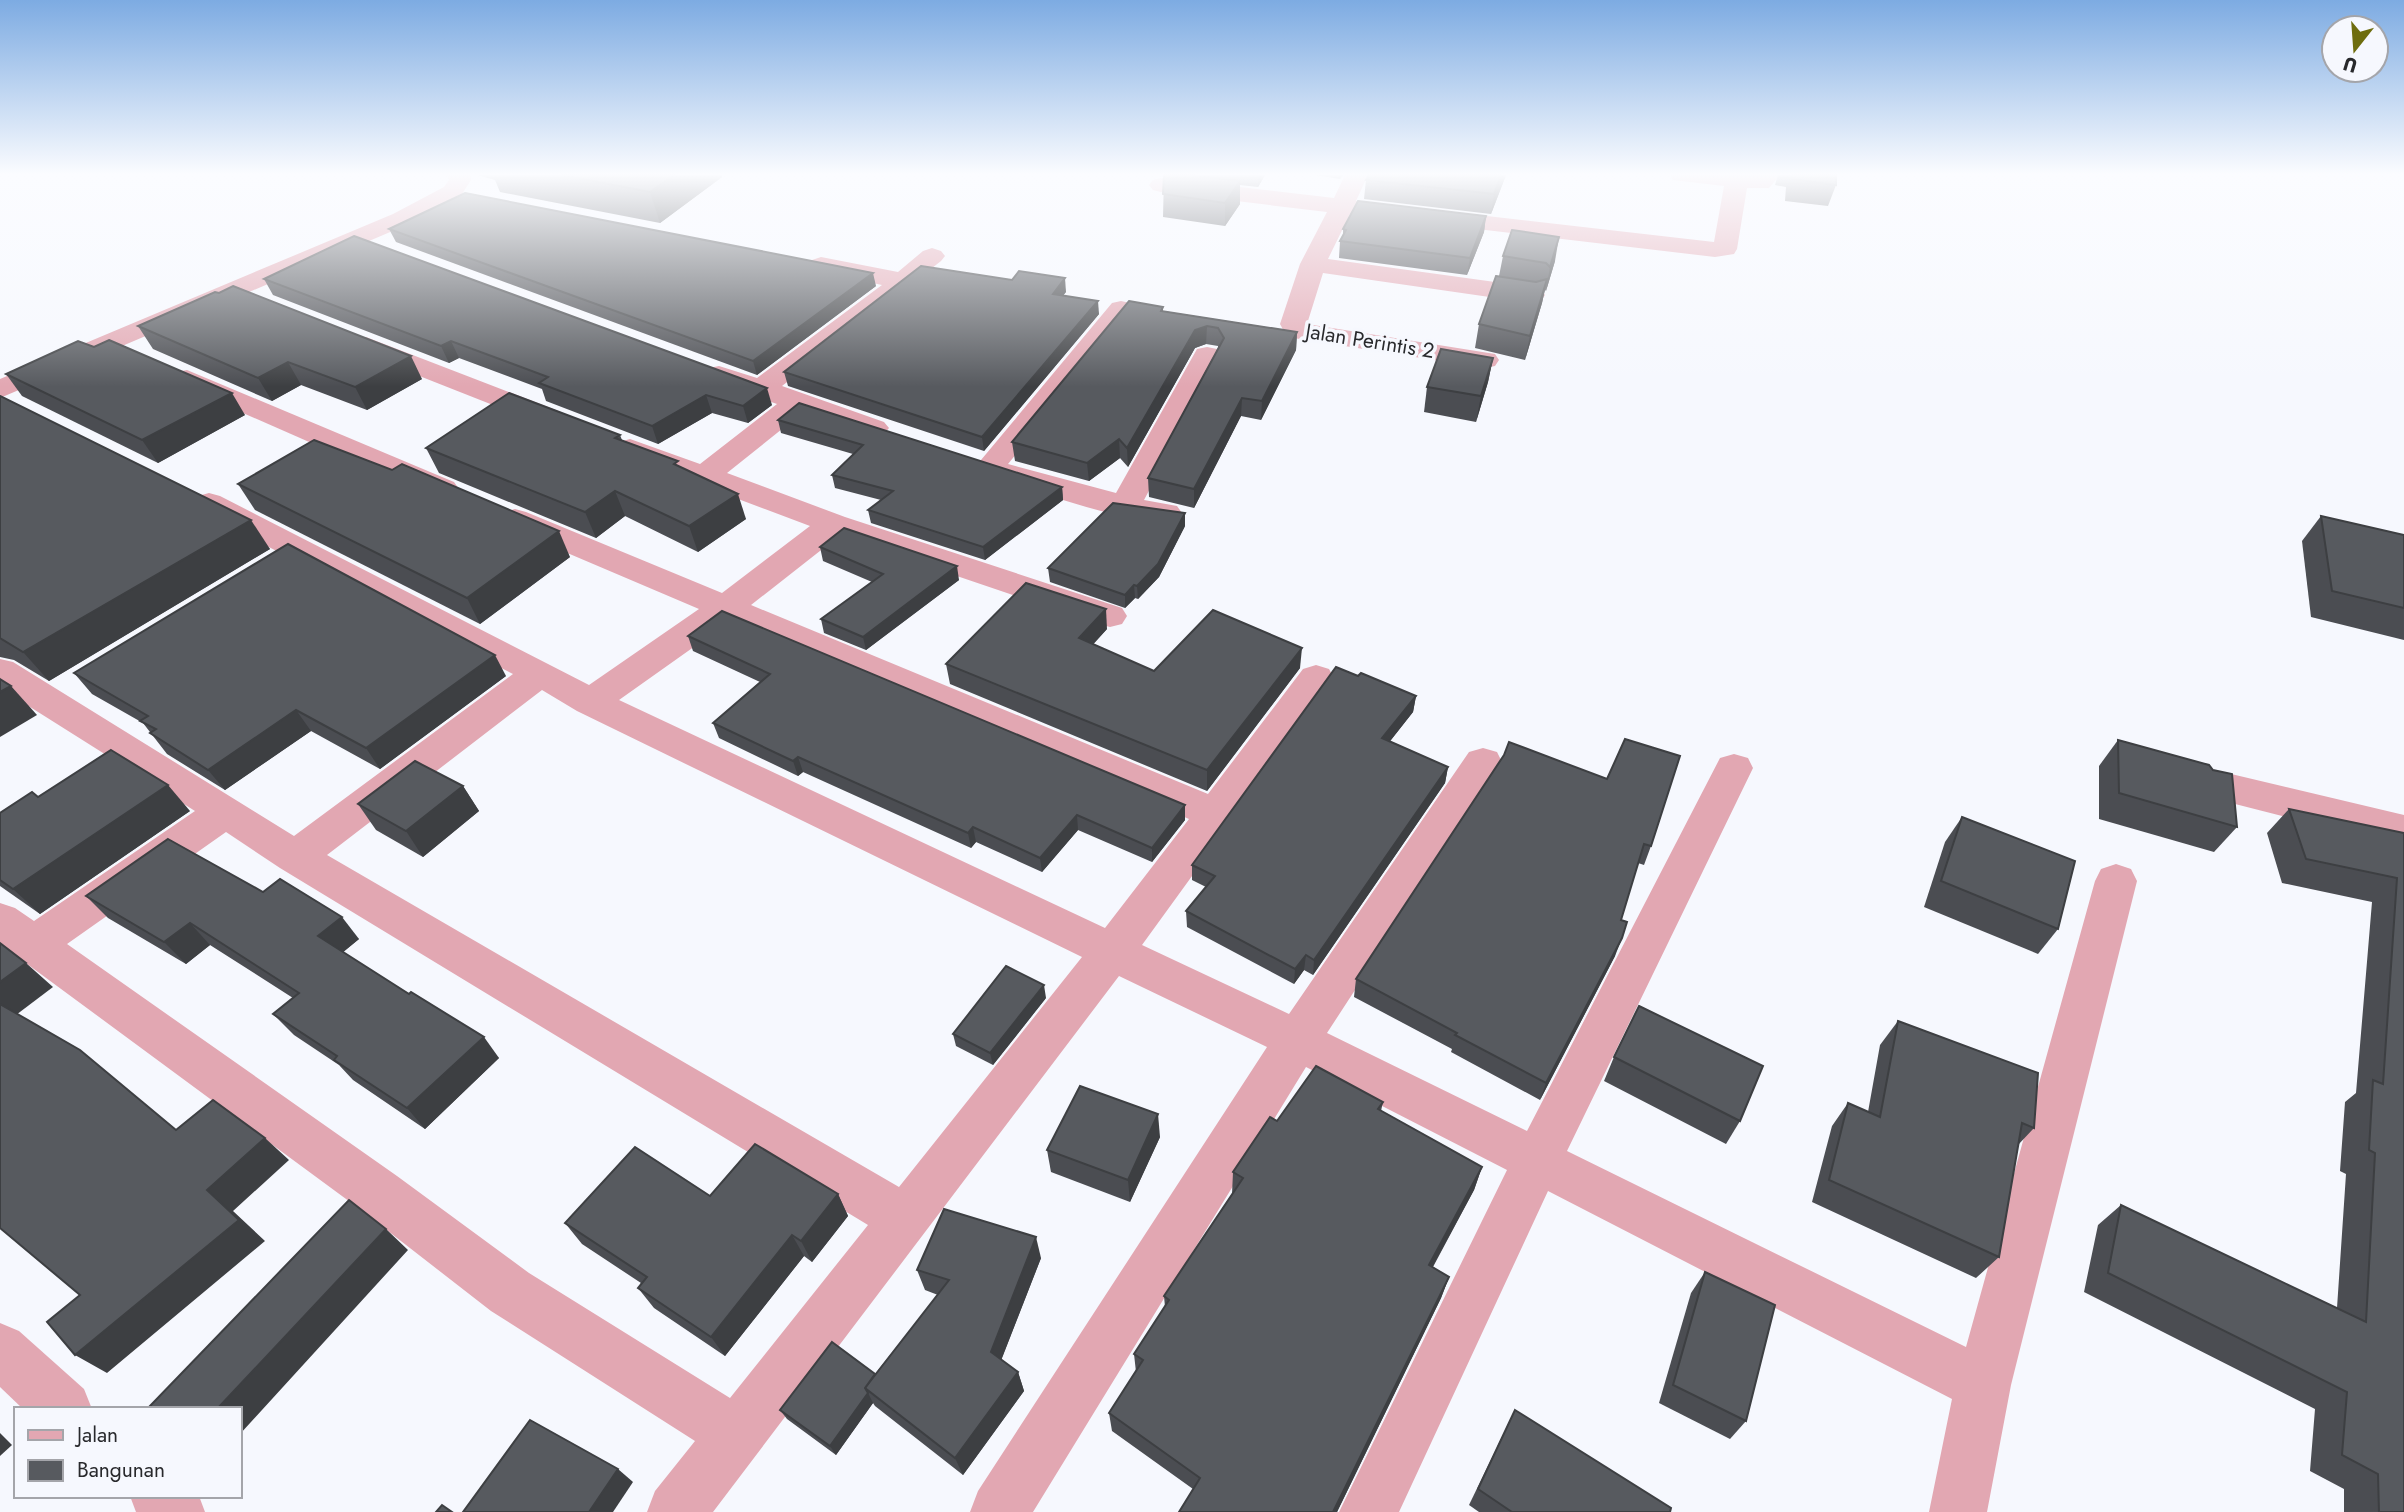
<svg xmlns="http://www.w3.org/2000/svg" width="2404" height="1512" font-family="Jost,sans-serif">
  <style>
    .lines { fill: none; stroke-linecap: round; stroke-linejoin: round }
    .minor { fill: #e2a7b2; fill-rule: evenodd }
    .wall { fill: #4b4d52 }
    .shaded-wall { fill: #3d3f42 }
    .building { fill: #575a5f; stroke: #3d3f42; stroke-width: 2 }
    .labels { text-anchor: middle; stroke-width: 7; stroke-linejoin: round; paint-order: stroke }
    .far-street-label { font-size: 21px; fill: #28292c; stroke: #f6f8fe }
  </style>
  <rect width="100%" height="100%" fill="#f6f8fe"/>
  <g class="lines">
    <!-- minor -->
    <g class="minor">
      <polygon points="447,175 470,175 471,180 460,197 409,224 0,398 0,379 393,214 444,187 449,180"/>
      <polygon points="1345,175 1368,175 1356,201 1714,242 1724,186 1673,180 1670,175 1780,175 1769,188 1747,188 1737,249 1734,254 1715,257 1350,214 1328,259 1532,287 1541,289 1545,295 1541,301 1532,303 1323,273 1307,324 1495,354 1499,360 1495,366 1485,368 1287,337 1280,324 1300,264 1327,212 1161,192 1153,190 1149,185 1153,180 1161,178 1334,198"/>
      <path d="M932 248 941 251 945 256 941 261 782 386 884 422 889 428 884 434 874 437 864 434 802 413 727 473 845 517 1122 608 1127 616 1122 624 1110 627 1098 624 839 536 751 605 1208 794 1303 669 1316 665 1329 669 1334 678 1329 687 1142 945 1289 1014 1469 752 1483 748 1497 752 1502 762 1497 772 1327 1033 1527 1131 1720 758 1734 754 1748 758 1753 768 1567 1151 1966 1347 2095 881 2101 869 2116 864 2131 869 2137 881 2011 1385 1987 1512H1929L1952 1399 1548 1191 1399 1512H1339L1507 1170 1306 1067 1033 1512H970L978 1491 1267 1047 1119 976 713 1512H647L655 1491 695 1441 491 1311 361 1210 0 944V903L15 908 34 921 195 811 0 688V659L13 662 294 836 513 674 198 510 193 503 198 496 209 493 220 496 589 685 699 609 504 526 499 519 504 512 515 509 526 512 722 593 810 526 619 454 615 448 619 442 630 439 700 464 777 404 709 380 705 374 709 368 719 366 757 378 882 285 812 270 808 265 812 260 821 257 898 272 923 251ZM729 622 1189 819 1105 928 619 700ZM542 690 577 711 1082 957 899 1187 327 855ZM226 832 280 868 868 1225 730 1398 529 1273 397 1176 67 944Z"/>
      <path d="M1121 301 1130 303 1134 309 1008 464 1116 493 1197 349 1207 347 1217 349 1221 355 1144 500 1177 506 1182 513 1177 520C1139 529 1041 492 1000 480L996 474 980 473 976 466 1112 303Z"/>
      <polygon points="366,337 561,412 566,418 561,424 551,427 541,424 356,351 352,345 356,339"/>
      <polygon points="187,370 454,482 459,489 454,496 443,498 432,496 177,384 173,378 177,372"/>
      <polygon points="2206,768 2404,815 2404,847 2192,793 2186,783 2192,773"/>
      <polygon points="0,1323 19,1331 84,1389 92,1409 23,1409 0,1387"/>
      <polygon points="130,1496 199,1496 205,1512 136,1512"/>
    </g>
  </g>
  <!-- wall -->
  <g class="wall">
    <polygon points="477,175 721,175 722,177 660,223 500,192 495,180"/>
    <polygon points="1164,175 1265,175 1258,187 1240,185 1240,204 1225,226 1163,217"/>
    <polygon points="1315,175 1343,175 1340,179"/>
    <polygon points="1368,175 1506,175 1491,214 1364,199 1366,180"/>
    <polygon points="1778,175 1836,175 1836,185 1828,206 1785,201 1786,187 1775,185"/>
    <polygon points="1486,216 1484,232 1467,275 1339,258 1340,241 1343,235 1343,229"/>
    <polygon points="389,229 876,286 757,375 396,242"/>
    <polygon points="1503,256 1555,261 1546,291 1545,290 1542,303 1525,360 1475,348 1479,324 1499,276"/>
    <polygon points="264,279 772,405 748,423 712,413 658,444 546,401 542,389 459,358 449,363 273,295"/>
    <polygon points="1066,292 1063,295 1099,314 984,451 788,386 784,372"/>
    <polygon points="1163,307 1163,311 1297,332 1296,350 1261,420 1241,416 1194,508 1149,497 1148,478 1218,348 1218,346 1206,344 1195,348 1128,467 1120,458 1089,481 1015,461 1012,442"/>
    <polygon points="138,326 422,379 367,410 301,385 272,401 153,349"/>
    <polygon points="1493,358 1488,382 1476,422 1424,412 1427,387"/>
    <polygon points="6,374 245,415 158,463 22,396"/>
    <polygon points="0,396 270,549 49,681 14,660 0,657"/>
    <polygon points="778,420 1062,487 1063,500 985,560 871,523 868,510 881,500 835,488 832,475 853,454 781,433"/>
    <polygon points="620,435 622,440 679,467 746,519 698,552 625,516 596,538 439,473 426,448"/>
    <polygon points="238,484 570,557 480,624 255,510"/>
    <polygon points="2321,516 2404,535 2404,640 2311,617 2302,541"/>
    <polygon points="1185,526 1159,577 1138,599 1135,598 1125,608 1050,582 1048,568"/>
    <polygon points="820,547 959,580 866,650 824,633 821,619 872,582 823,561"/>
    <polygon points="1107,629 1093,644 1154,671 1300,668 1207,791 950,684 946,664"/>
    <polygon points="688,636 1185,820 1152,862 1078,830 1042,872 976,842 971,848 803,772 798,776 719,738 713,723 760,682 693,651"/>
    <polygon points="74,673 506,676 380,769 311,731 225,790 167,754 143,723 92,694"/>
    <polygon points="1358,676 1416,696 1413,712 1390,741 1448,767 1445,783 1313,975 1304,970 1294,984 1187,927 1186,911 1206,887 1192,880 1192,865"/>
    <polygon points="2118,740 2237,827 2214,852 2099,819 2099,766"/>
    <polygon points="1504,755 1651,846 1644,865 1638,863 1621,920 1615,956 1540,1100 1451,1052 1452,1049 1354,997 1356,979"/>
    <polygon points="463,786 479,811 423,857 376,830 358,804"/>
    <polygon points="38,797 190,811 40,914 0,886 0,813"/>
    <polygon points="2289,809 2404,833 2404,1512 2344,1512 2344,1489 2310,1471 2315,1409 2084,1292 2098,1225 2121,1205 2337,1308 2346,1174 2340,1171 2345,1102 2356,1093 2372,902 2282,883 2267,833"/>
    <polygon points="1962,817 2058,929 2038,954 1924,907 1945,842"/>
    <polygon points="263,892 359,939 343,952 499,1058 425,1129 353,1080 339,1065 294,1035 273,1014 293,998 210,945 186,964 108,918 86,896"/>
    <polygon points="1046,998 993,1065 956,1046 953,1034"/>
    <polygon points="1898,1021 2034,1128 2018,1145 1999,1257 1976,1278 1812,1202 1832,1126 1848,1103 1868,1112 1880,1045"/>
    <polygon points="1614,1057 1740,1121 1726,1144 1604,1081"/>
    <polygon points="1383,1102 1381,1111 1482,1167 1474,1190 1433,1267 1449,1277 1441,1298 1337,1512 1179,1512 1193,1489 1112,1431 1109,1413 1136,1372 1134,1354 1165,1307 1164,1296 1232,1194 1233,1172 1277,1121"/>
    <polygon points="1160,1137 1130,1202 1051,1172 1047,1150"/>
    <polygon points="838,1194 848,1216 812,1262 804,1256 725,1356 654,1308 638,1288 641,1283 582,1244 565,1223 710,1196"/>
    <polygon points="1041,1258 1001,1360 1018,1372 1024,1391 963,1475 875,1406 873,1403 836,1455 787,1419 780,1410 875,1374 938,1295 925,1290 917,1270"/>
    <polygon points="1705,1272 1746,1421 1730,1439 1659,1403 1691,1293"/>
    <polygon points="1515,1410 1670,1512 1479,1512 1469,1505"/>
  </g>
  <!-- shaded-wall -->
  <g class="shaded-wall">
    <polygon points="674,175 721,175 722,177 660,223 650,192"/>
    <polygon points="1258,175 1265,175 1258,187"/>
    <polygon points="1501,175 1506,175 1491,214 1494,194"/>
    <polygon points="1240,181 1240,204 1225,226 1225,203"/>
    <polygon points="1486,216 1484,232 1467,275 1470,258"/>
    <polygon points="1559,237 1555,261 1546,291 1550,267"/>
    <polygon points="873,273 876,286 757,375 753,361"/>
    <polygon points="1065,278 1066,292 1054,307 1053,294"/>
    <polygon points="1547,279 1542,303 1525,360 1530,336"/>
    <polygon points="1098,301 1099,314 984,451 982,437"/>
    <polygon points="1207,326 1206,344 1195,348 1128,467 1127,448 1195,330"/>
    <polygon points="1297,332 1296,350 1261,420 1262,401"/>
    <polygon points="451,341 459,358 449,363 441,346"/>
    <polygon points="411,356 422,379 367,410 355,387"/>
    <polygon points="1493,358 1488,382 1476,422 1481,396"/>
    <polygon points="288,362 301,385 272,401 258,378"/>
    <polygon points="767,388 772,405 748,423 743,406"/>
    <polygon points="232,393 245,415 158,463 142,440"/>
    <polygon points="706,395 712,413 658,444 652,426"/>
    <polygon points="1242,398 1241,416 1194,508 1194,489"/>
    <polygon points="1119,439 1120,458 1089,481 1087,463"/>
    <polygon points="1062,487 1063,500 985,560 983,547"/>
    <polygon points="615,491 625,516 596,538 585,512"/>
    <polygon points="738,494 746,519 698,552 689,526"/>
    <polygon points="1185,513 1185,526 1159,577 1138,599 1137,586"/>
    <polygon points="251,520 270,549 49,681 23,652"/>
    <polygon points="559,531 570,557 480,624 467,598"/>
    <polygon points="957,566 959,580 866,650 863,637"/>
    <polygon points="1134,585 1135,598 1125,608 1125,595"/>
    <polygon points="1106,609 1107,629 1080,659 1079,638"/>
    <polygon points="1302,648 1300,668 1207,791 1207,770"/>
    <polygon points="495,655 506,676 380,769 366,748"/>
    <polygon points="11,686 37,715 0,737 0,692"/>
    <polygon points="1416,696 1413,712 1380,754 1382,738"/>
    <polygon points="296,710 311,731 225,790 208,770"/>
    <polygon points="798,757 803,772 798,776 793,761"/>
    <polygon points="1448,767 1445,783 1313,975 1314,960"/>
    <polygon points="168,785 190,811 40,914 13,889"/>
    <polygon points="463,786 479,811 423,857 406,831"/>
    <polygon points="1185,805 1185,820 1152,862 1152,848"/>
    <polygon points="1077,815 1078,830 1042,872 1040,858"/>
    <polygon points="973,827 976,842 971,848 968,833"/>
    <polygon points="342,917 359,939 336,958 318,936"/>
    <polygon points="190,923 210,945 186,964 164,942"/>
    <polygon points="1622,938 1615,956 1540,1100 1546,1083"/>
    <polygon points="1306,955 1304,970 1294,984 1295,969"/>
    <polygon points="26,963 53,987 12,1018 0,1008 0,982"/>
    <polygon points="1044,985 1046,998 993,1065 990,1053"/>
    <polygon points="484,1037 499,1058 425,1129 407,1108"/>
    <polygon points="1158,1114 1160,1137 1130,1202 1128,1180"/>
    <polygon points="265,1138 289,1160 233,1211 265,1241 107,1373 75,1355 207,1190"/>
    <polygon points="1482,1167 1474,1190 1422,1286 1429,1265"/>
    <polygon points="838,1194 848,1216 812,1262 801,1241"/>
    <polygon points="386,1229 408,1250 240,1434 240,1409 217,1409"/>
    <polygon points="792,1235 804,1256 725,1356 711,1337"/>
    <polygon points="1036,1237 1041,1258 997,1371 991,1352"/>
    <polygon points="1449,1277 1441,1298 1337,1512 1333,1512"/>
    <polygon points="1018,1372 1024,1391 963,1475 955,1458"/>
    <polygon points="868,1393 873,1403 836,1455 830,1446"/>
    <polygon points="0,1433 12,1445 0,1456"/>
    <polygon points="618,1469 633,1482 613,1512 589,1512"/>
  </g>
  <!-- building -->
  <g class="building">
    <polygon points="562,175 674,175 650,192"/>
    <polygon points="1164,175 1190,175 1240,181 1225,203 1163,194"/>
    <polygon points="1369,175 1501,175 1494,194 1366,180"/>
    <polygon points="1792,175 1836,175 1836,185 1792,179"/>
    <polygon points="465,193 873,273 753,361 389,229"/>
    <polygon points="1358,201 1486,216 1470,258 1340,241 1346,230 1343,229"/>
    <polygon points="1512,230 1559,237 1550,267 1546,263 1503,256"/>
    <polygon points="354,236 767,388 743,406 706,395 652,426 539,383 548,377 451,341 441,346 264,279"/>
    <polygon points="921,266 1012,280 1019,271 1065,278 1053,294 1098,301 982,437 784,372"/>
    <polygon points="1496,276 1536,282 1547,279 1530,336 1479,324"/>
    <polygon points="233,286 411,356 355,387 288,362 258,378 138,326 215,292 219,293"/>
    <polygon points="1129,301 1163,307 1161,311 1297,332 1262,401 1242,398 1194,489 1148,478 1224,338 1218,328 1207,326 1195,330 1127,448 1119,439 1087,463 1012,442"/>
    <polygon points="109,340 232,393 142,440 6,374 78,341 94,347"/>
    <polygon points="1441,349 1493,358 1481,396 1427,387"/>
    <polygon points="509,393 620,435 615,438 678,461 674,464 738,494 689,526 615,491 585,512 426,448"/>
    <polygon points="0,396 251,520 23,652 0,638"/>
    <polygon points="799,403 1062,487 983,547 868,510 893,491 832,475 863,445 778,420"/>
    <polygon points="314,440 392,470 402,464 559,531 467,598 238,484"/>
    <polygon points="1113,503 1185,513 1158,564 1137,586 1134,585 1125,595 1048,568"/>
    <polygon points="2321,516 2404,535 2404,608 2332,591"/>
    <polygon points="844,528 957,566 863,637 821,619 883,574 820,547"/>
    <polygon points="288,544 495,655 366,748 296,710 208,770 150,733 156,729 140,721 148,716 74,673"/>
    <polygon points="1026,583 1106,609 1079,638 1154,671 1213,610 1302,648 1207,770 946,664"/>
    <polygon points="722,611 1185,805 1152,848 1077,815 1040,858 973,827 968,833 798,757 793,761 713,723 770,674 688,636"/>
    <polygon points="1336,667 1358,676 1361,673 1416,696 1382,738 1448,767 1314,960 1306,955 1295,969 1186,911 1215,876 1192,865"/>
    <polygon points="0,679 11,686 0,692"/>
    <polygon points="1625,739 1680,756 1651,846 1644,844 1621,920 1627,922 1622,938 1546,1083 1455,1035 1457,1033 1356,979 1504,755 1509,742 1607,779"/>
    <polygon points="2118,740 2209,765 2213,770 2232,774 2237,827 2119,793"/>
    <polygon points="111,750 168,785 13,889 0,880 0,813 32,792 38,797"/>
    <polygon points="415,761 463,786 406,831 358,804"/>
    <polygon points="2289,809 2404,833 2404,1512 2379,1512 2378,1474 2342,1455 2347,1392 2108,1273 2121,1205 2366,1322 2375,1153 2369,1150 2373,1080 2383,1084 2397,878 2306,859"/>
    <polygon points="1962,817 2075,861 2058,929 1941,881"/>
    <polygon points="168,839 263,892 280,879 342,917 318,936 409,994 411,992 484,1037 407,1108 334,1060 337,1056 273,1014 299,993 190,923 164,942 86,896"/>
    <polygon points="0,943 26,963 0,982"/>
    <polygon points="1006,966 1044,985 990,1053 953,1034"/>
    <polygon points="0,1004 80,1050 176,1130 213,1100 265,1138 207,1190 239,1220 75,1355 47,1322 80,1295 0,1228"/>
    <polygon points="1639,1006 1763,1066 1740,1121 1614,1057"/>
    <polygon points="1898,1021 2038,1073 2034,1128 2022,1123 1999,1257 1829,1180 1848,1103 1880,1117"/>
    <polygon points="1316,1066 1383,1102 1378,1109 1482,1167 1429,1265 1449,1277 1333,1512 1179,1512 1200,1478 1109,1413 1143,1360 1134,1354 1169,1300 1164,1296 1243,1178 1233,1172 1270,1117 1277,1121"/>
    <polygon points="1080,1086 1158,1114 1128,1180 1047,1150"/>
    <polygon points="755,1144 838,1194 801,1241 792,1235 711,1337 638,1288 647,1277 565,1223 635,1147 710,1196"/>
    <polygon points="349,1200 386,1229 217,1409 151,1409 149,1407"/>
    <polygon points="944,1209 1036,1237 991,1352 1018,1372 955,1458 865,1388 949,1280 917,1270"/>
    <polygon points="1705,1272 1775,1305 1746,1421 1673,1385"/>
    <polygon points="832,1342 875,1374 865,1388 868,1393 830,1446 780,1410"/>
    <polygon points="1515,1410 1671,1508 1670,1512 1512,1512 1478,1489"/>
    <polygon points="530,1420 618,1469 589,1512 463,1512"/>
    <polygon points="442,1505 452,1512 436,1512"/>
  </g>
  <!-- sky -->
  <linearGradient id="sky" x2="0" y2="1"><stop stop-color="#7dabe2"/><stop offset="0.45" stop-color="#fbfcff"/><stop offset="1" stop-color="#fbfcff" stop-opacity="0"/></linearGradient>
  <rect width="2404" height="387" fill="url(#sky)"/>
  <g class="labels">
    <!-- far-street labels -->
    <g class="far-street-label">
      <text transform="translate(1370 341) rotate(9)" y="7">Jalan Perintis 2</text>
    </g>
  </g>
  <!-- legend -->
  <rect x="14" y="1407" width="228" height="91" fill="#f6f8fe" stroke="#a4a5aa" stroke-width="2"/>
  <rect x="28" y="1430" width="35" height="10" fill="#e2a7b2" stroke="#a4a5aa" stroke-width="2"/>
  <text x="77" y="1442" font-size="21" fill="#28292c">Jalan</text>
  <rect x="28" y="1460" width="35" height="21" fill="#575a5f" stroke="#a4a5aa" stroke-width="2"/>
  <text x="77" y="1477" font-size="21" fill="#28292c">Bangunan</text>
  <!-- north arrow -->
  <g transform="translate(2355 49) rotate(197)"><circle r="33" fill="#f6f8fe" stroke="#a4a5aa" stroke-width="2"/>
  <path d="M0-5L12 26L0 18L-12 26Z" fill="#6e6d0e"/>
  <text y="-10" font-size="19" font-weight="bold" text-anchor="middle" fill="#28292c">U</text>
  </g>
</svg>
